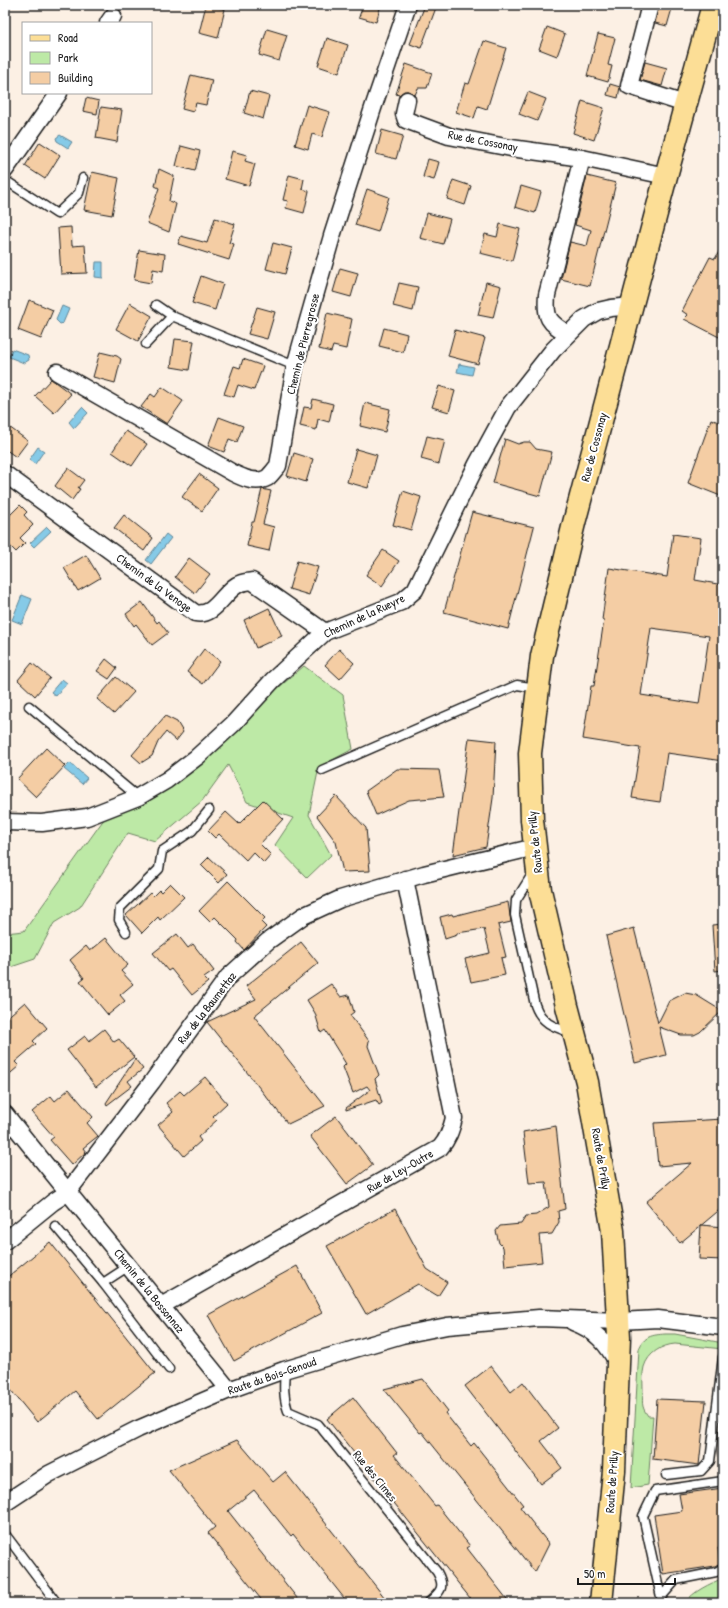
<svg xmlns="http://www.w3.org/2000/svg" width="728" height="1608" font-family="'Patrick Hand',sans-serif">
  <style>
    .green { fill: #bde9a6; stroke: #6c8261 }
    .water { fill: #86cae7; stroke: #5c8496 }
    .building { fill: #f4cda4; stroke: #1c1c1c; fill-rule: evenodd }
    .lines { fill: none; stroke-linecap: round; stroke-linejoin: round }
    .service-casing { stroke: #1c1c1c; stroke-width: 11 }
    .minor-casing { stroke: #1c1c1c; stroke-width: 19 }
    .primary-casing { stroke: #1c1c1c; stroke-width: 25 }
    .service { stroke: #fff; stroke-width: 8 }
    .minor { stroke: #fff; stroke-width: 16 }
    .primary { stroke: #fcde96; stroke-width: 22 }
    .labels { text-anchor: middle; stroke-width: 4; stroke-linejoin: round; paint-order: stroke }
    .street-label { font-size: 12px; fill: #1c1c1c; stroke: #fff }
  </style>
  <rect width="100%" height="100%" fill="#fcf0e4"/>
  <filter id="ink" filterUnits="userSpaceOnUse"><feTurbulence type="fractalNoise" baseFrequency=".025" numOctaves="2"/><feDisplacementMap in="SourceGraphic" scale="8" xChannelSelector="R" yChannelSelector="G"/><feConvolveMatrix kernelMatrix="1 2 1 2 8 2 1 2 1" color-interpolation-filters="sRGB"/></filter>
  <g filter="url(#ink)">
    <!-- green -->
    <g class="green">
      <polygon points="304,666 343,695 353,749 319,767 309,815 331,855 307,878 275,845 293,818 247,802 228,765 202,801 155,841 128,833 80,907 54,923 35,959 5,969 5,933 24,931 112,808 197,757"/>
      <path d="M665 1334H675L723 1343V1349L675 1344C662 1345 648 1353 644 1367 642 1374 643 1383 643 1389 643 1402 640 1405 648 1416H653L648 1485 631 1488 639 1349C644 1336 652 1335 665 1334Z"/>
      <path d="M723 1578V1603H685C693 1591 710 1584 723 1578Z"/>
    </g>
    <!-- water -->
    <g class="water">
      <polygon points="60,135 72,142 68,148 57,141 56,138"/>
      <polygon points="96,262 103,262 103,278 95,277"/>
      <polygon points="62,306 69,309 63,323 60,324 56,320"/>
      <polygon points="12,349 28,355 29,360 24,363 9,357"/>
      <polygon points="459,364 474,367 472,375 457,372"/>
      <polygon points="82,407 88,413 74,428 69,422"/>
      <polygon points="38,447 44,451 35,464 29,460"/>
      <polygon points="47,527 51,531 34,547 30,543"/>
      <polygon points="166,534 171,538 151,564 146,560"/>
      <polygon points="22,595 32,599 22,624 12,620"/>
      <polygon points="62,679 67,683 56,696 51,692"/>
      <polygon points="70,763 87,778 82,784 64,769"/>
    </g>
    <!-- building -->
    <g class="building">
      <polygon points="206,5 225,9 218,38 199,33"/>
      <polygon points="363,5 381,5 376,22 359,17"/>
      <polygon points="425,5 437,5 421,48 410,44"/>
      <polygon points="659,5 673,5 667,26 655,23"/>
      <polygon points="547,27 565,34 557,56 539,49"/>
      <polygon points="267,29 287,35 279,61 259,55"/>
      <polygon points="598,34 615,38 608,65 612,66 608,82 587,76"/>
      <polygon points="327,38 348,45 339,73 318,66"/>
      <polygon points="484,41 506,48 487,109 478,106 474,118 456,112 465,83 469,84"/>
      <polygon points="645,62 667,68 662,86 640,80"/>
      <polygon points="406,64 432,73 427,88 418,88 415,95 409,91 404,91 399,95 396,94"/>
      <polygon points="191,75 212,80 206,105 196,103 193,112 182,109"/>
      <polygon points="610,84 620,87 618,98 607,95"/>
      <polygon points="250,91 269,96 263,119 244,113"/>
      <polygon points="528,92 546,99 537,121 519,114"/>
      <polygon points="86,98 99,101 97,114 83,111"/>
      <polygon points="582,101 604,108 594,140 573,133"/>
      <polygon points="307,105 330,112 322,137 312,134 308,149 295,145"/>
      <polygon points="101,107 122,110 117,142 96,138"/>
      <polygon points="382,130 403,136 396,159 376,154"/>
      <polygon points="40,142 60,155 45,179 25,166"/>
      <polygon points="181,146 200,151 195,171 176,166"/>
      <polygon points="232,151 247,155 245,161 255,164 249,186 225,179"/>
      <polygon points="428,159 439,162 434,180 423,177"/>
      <polygon points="159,169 174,176 169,201 176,204 169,232 147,223 159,188 155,186"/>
      <polygon points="92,172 119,178 112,215 84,210"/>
      <polygon points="289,175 304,179 302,189 309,191 304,213 286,208 288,201 283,200"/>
      <polygon points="587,176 616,183 590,286 561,279 570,242 587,246 591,230 575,225"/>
      <polygon points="453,180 471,186 465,205 447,199"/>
      <polygon points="521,186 541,192 535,213 515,207"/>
      <polygon points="367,189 389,197 378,232 355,225"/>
      <polygon points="427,213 450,219 443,244 420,238"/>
      <polygon points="215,218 235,224 229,243 234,244 229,260 178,244 181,236 207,243"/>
      <polygon points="500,224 520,229 512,261 480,253 485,234 497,237"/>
      <polygon points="71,227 72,246 85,245 87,273 61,274 58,228"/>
      <polygon points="273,243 292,248 285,274 266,269"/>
      <polygon points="723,244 723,339 684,319 688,315 682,311 710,257 715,259"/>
      <polygon points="139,250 165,254 163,271 153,269 151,283 134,280"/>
      <polygon points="340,268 358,273 351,297 333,292"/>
      <polygon points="201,276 223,284 215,310 192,303"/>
      <polygon points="486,282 501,286 493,318 478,315"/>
      <polygon points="399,283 418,287 413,311 393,306"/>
      <polygon points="29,300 53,310 41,339 18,330"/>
      <polygon points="130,303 152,316 138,341 116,329"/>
      <polygon points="257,307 275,312 267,339 248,334"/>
      <polygon points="327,313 352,319 346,349 333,346 331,352 319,349"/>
      <polygon points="384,328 407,334 403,352 379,346"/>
      <polygon points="455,330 485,338 478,364 448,356"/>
      <polygon points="175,339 194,341 189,370 171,367"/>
      <polygon points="100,352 117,356 121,359 115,383 93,377"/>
      <polygon points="243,359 263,366 254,390 238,385 234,397 224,394 234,366 240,368"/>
      <polygon points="51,379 71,394 54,413 35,396"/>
      <polygon points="439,386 455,391 449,412 432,407"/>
      <polygon points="162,387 183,401 167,424 141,407 151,394 155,397"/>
      <polygon points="313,399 333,404 329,422 318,419 316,430 300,426 304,407 311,408"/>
      <polygon points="365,403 390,409 385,432 360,426"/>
      <polygon points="219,417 243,426 237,442 229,439 224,452 208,446"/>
      <polygon points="711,419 723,424 723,497 688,483"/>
      <polygon points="5,424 28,441 16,457 5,449"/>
      <polygon points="126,431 147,444 132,466 112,452"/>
      <polygon points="427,436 445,440 439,464 421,459"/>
      <polygon points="505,439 518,444 524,442 530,442 536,449 552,452 540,496 493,483"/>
      <polygon points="356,449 377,455 368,488 347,482"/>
      <polygon points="294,453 313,459 306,482 287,476"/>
      <polygon points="68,468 84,480 78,488 80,489 72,500 55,486"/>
      <polygon points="199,474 218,488 202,511 182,497"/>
      <polygon points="262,489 271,491 263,524 274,527 269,551 247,546 252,522 254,522"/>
      <polygon points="403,491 421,497 411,530 393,525"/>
      <polygon points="20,505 27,512 24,515 33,525 20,538 25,543 16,552 5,541 5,532 10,528 5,523 5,520"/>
      <polygon points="472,512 534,527 508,629 444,612"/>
      <polygon points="124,515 153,538 144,551 114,528"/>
      <path d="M673 534 701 538 695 580 723 585V761L667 753 660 802 632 798 640 748 583 739 591 686H594L604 620H602L609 568 667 577ZM651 628 709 636 699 704 641 695Z"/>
      <polygon points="383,550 399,561 382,586 366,575"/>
      <polygon points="86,555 100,578 78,591 64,568"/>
      <polygon points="189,558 210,574 195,593 175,577"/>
      <polygon points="297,561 318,567 309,595 289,589"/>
      <polygon points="142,602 157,623 159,621 168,633 152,645 136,624 134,626 126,614"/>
      <polygon points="269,608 282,636 256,648 244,620"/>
      <polygon points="204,649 220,661 203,684 187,672"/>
      <polygon points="339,649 354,663 340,679 325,665"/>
      <polygon points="106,659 117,668 109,679 97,671"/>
      <polygon points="32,663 50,678 35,696 18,680"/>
      <polygon points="116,677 134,692 114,714 97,699"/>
      <polygon points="165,716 177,722 183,732 176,741 166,732 158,742 152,756 141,763 132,755"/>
      <polygon points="469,738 496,741 493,798 486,847 453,855"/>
      <polygon points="46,748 65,766 36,797 17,779"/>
      <polygon points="397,769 439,770 444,797 409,800 376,815 366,791"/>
      <polygon points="336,796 366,828 370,871 343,872 336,842 317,816"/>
      <polygon points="263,800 283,819 260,844 271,855 264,863 253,852 246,860 219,834 215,838 208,831 226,812 239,824"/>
      <polygon points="209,857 227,874 219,883 201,865"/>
      <polygon points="228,881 265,918 261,922 266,927 244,950 237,942 238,940 215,917 210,922 199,911"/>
      <polygon points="170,883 184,897 160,920 158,917 142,933 126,915 150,893 153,896 159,890 161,892"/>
      <polygon points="508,902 511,922 498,925 506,957 501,958 505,975 471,982 465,959 490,953 484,929 457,933 457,935 445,939 440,917 452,914 453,916"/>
      <polygon points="723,924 723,970 715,971 712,925"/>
      <polygon points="634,928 658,1023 669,1001 685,993 696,995 722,1011 700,1032 694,1035 681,1035 659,1027 666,1055 635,1063 606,936"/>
      <polygon points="177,934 188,948 193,944 214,971 204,978 208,982 192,995 171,969 168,971 153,953"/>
      <polygon points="106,938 128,965 121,971 133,984 120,995 125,1001 108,1015 80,981 84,978 70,960 86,946 90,951"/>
      <polygon points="301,942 318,963 254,1016 325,1106 288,1124 207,1022 256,999 246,986"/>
      <polygon points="331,984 341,997 349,995 354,1012 350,1015 369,1041 368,1046 379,1075 375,1079 382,1103 379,1105 376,1100 346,1110 346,1108 370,1090 367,1086 353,1093 343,1067 346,1064 325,1030 321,1033 315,1013 307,1000"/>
      <polygon points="25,1002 47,1028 33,1041 36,1044 15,1062 19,1066 5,1078 5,1019"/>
      <polygon points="104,1029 114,1042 119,1039 134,1057 96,1087 67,1050 85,1036 89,1041"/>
      <polygon points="135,1059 143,1069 128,1081 132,1086 107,1105 106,1103"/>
      <polygon points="205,1077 227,1103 213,1116 217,1120 198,1137 201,1141 184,1156 158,1125 173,1112 166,1103 180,1091 184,1095"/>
      <polygon points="69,1089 93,1117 87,1123 98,1136 83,1148 86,1152 72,1165 50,1140 54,1137 32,1112 51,1096 55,1101"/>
      <polygon points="336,1116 373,1165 347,1184 310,1136"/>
      <polygon points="723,1119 723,1207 680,1243 646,1202 692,1163 658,1166 654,1123"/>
      <polygon points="556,1126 565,1209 558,1211 559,1222 552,1234 539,1235 542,1262 505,1266 503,1247 499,1243 496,1231 500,1226 521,1224 526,1216 536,1215 549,1207 546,1182 529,1183 523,1132"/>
      <polygon points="395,1209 427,1269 447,1282 438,1296 418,1284 366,1314 327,1246"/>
      <polygon points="701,1225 723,1227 723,1260 699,1259"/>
      <polygon points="50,1242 155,1373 98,1419 75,1391 37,1422 5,1383 5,1279"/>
      <polygon points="297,1266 322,1313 234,1361 208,1315"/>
      <polygon points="491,1366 511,1392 523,1382 558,1428 541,1441 562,1468 541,1484 465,1386"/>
      <polygon points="423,1379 448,1411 445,1413 471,1446 474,1443 523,1505 520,1507 549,1544 535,1572 422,1432 420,1433 384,1389"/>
      <polygon points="353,1397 397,1453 394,1455 435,1506 437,1505 470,1546 467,1548 510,1603 474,1603 327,1419"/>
      <polygon points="657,1399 706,1401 699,1465 653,1459"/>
      <polygon points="237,1440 273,1482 285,1472 389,1603 348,1603 293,1534 291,1536 254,1490 228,1511 301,1603 264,1603 208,1533 215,1527 169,1470"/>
      <polygon points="723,1488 723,1547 718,1548 720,1563 715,1566 663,1574 654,1515 682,1511 679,1494"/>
    </g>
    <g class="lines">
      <defs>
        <g id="service">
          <polyline points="5,180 57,214 79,193 83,178"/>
          <polyline points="156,305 172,316 295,366"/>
          <polyline points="146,344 172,316"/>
          <polyline points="29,706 138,797"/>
          <polyline points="322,770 517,685 537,688"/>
          <path d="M533 873 516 900 515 915 535 1005C542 1024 554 1027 572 1033"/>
          <polyline points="126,932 119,920 120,908 159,869 162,851 192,831 209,810"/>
          <polyline points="55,1226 103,1283 169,1369"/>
          <polyline points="103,1283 129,1266"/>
          <path d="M285 1369C284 1384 283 1397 288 1411L318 1424 437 1572C446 1588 440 1592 428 1603"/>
          <polyline points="666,1475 701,1471 710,1461 723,1357"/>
          <polyline points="723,1481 655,1491 643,1516 661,1597 676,1580 716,1572 723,1568"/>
          <polyline points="5,1534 57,1603"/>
        </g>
        <g id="minor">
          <polyline points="650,5 629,86 685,104"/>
          <polyline points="108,23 113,16"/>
          <polyline points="407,100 404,114 406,120 449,136 511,148 582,158 666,176"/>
          <polyline points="5,170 59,93"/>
          <path d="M568 334C548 322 545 318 547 295L582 158"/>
          <path d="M57 372 233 473C243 478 256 484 267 478 271 475 274 470 278 466L295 366 332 236 373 108 408 5"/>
          <path d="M5 474 195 613C215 617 222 594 237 585 242 582 247 582 252 581L325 632"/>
          <polyline points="5,822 42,823 87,817 138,797 167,780 197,757 233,724 273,680 325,632 401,602 415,590 477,464 508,407 553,350 584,319 598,311 611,308 631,306"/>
          <path d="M5 1114C79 1207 155 1298 229 1390"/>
          <polyline points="5,1241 53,1202 67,1193 152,1082 228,977 268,941 303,916 340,899 424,874 535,847"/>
          <path d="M161 1306 440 1148C448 1139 451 1130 454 1118L405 879"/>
          <path d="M573 1322C595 1330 607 1343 618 1364"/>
          <polyline points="5,1503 49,1474 138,1429 229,1390 284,1370 402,1335 447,1326 539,1318 619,1321 658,1319 723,1327"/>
        </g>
        <polyline id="primary" points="601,1603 614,1471 619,1337 613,1231 587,1082 567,1006 540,890 532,820 530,753 542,656 574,523 666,176 713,5"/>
      </defs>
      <!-- service casing -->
      <use href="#service" class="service-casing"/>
      <!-- minor casing -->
      <use href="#minor" class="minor-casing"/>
      <!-- primary casing -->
      <use href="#primary" class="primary-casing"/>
      <!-- service -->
      <use href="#service" class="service"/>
      <!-- minor -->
      <use href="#minor" class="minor"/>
      <!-- primary -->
      <use href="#primary" class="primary"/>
    </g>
  </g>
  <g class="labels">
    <!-- street labels -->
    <g class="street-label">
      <text transform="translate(483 141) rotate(11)" y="4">Rue de Cossonay</text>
      <text transform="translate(303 344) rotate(-76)" y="4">Chemin de Pierregrosse</text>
      <text transform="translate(594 447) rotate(-75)" y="4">Rue de Cossonay</text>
      <text transform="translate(154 583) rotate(36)" y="4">Chemin de la Venoge</text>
      <text transform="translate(364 616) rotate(-25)" y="4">Chemin de la Rueyre</text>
      <text transform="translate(535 842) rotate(-96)" y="4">Route de Prilly</text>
      <text transform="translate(207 1008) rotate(-52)" y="4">Rue de la Baumettaz</text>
      <text transform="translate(601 1159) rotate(80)" y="4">Route de Prilly</text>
      <text transform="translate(400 1171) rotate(-30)" y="4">Rue de Ley-Outre</text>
      <text transform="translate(149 1291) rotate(51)" y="4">Chemin de la Bossonnaz</text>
      <text transform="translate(272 1376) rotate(-19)" y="4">Route du Bois-Genoud</text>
      <text transform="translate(375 1476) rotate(51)" y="4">Rue des Cimes</text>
      <text transform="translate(612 1482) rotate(-86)" y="4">Route de Prilly</text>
    </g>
  </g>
  <!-- margin -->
  <rect width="728" height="1608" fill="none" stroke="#fff" stroke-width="20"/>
  <rect x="10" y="10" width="708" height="1588" fill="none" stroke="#1c1c1c" stroke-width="1.5" filter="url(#ink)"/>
  <!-- legend -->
  <rect x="22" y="22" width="130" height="72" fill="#ffffff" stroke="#a4a4a4"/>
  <rect x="30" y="35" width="20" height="6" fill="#fcde96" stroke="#a4a4a4"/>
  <text x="58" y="42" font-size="12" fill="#1c1c1c">Road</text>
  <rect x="30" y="52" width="20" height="12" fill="#bde9a6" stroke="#a4a4a4"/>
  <text x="58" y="62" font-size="12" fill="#1c1c1c">Park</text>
  <rect x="30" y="72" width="20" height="12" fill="#f4cda4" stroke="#a4a4a4"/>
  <text x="58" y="82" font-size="12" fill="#1c1c1c">Building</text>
  <!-- scale -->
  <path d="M578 1578v6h97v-6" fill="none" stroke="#1c1c1c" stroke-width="2"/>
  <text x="584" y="1578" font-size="12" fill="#1c1c1c" stroke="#ffffff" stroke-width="3" paint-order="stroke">50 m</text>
</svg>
